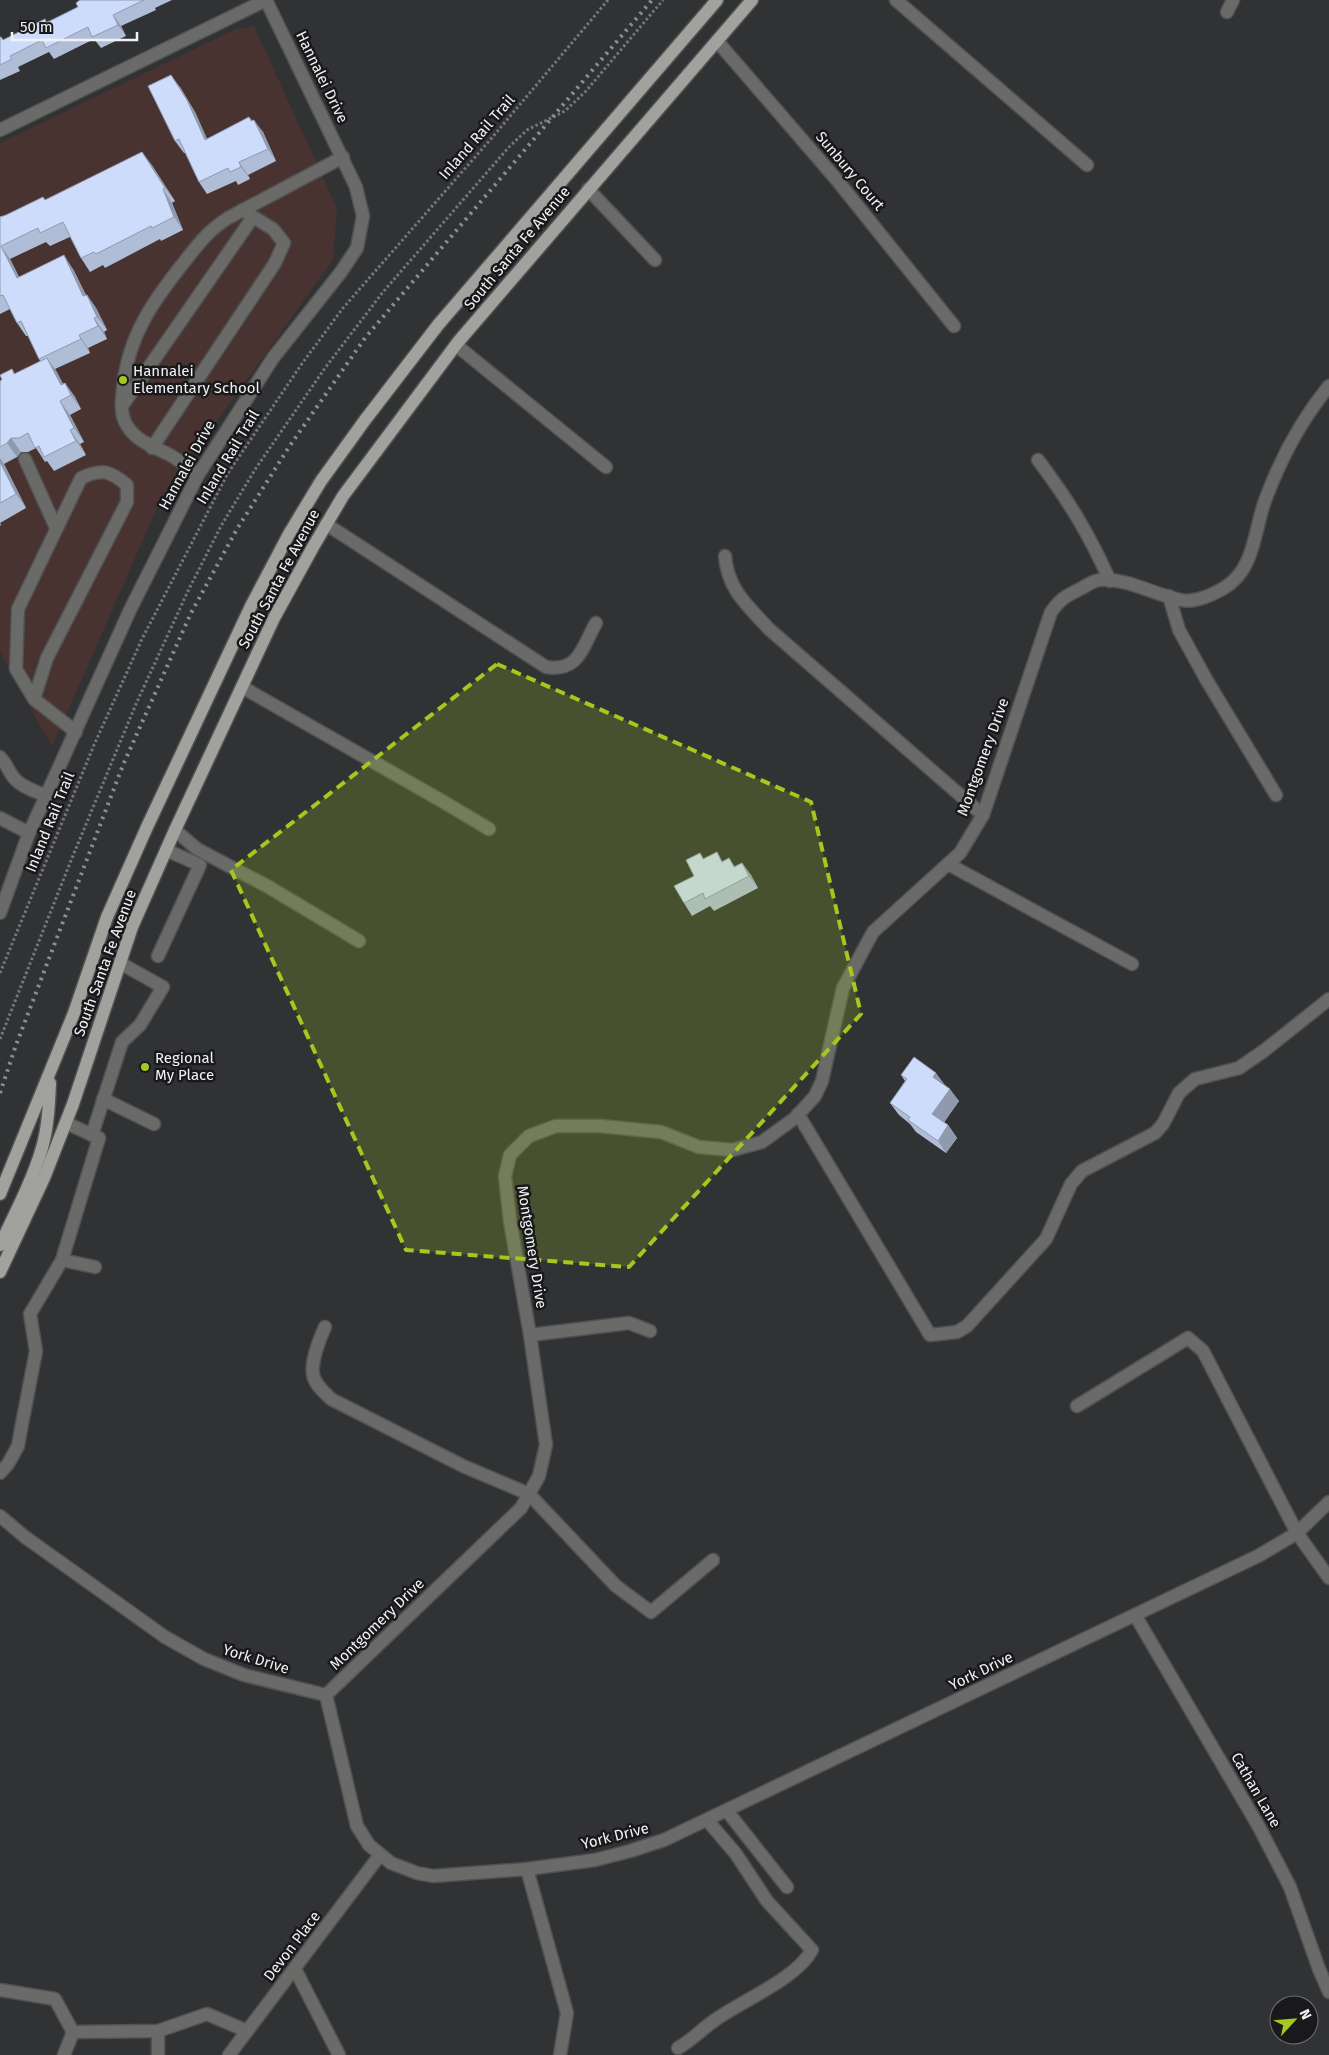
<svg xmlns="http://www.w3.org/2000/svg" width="1329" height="2055" font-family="'Fira Sans',sans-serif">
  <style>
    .education { fill: #483331 }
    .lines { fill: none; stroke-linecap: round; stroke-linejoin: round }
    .minor-casing { stroke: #4f5153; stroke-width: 15 }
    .major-casing { stroke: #4f5153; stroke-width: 15 }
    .path { stroke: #767779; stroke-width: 3; stroke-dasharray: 2.5 2.5; stroke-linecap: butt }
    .minor { stroke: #6a6a68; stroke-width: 12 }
    .major { stroke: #a1a19d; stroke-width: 12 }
    .rail { stroke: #8d8e90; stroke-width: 4; stroke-dasharray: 2.5 5; stroke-linecap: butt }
    .wall { fill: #afbdd7 }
    .shaded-wall { fill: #8f9aaf }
    .building { fill: #ccdcfa; stroke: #8f9aaf }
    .marked { fill: #a7c71e; fill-opacity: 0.2; stroke: #a7c71e; stroke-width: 4; stroke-dasharray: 10 6; stroke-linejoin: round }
    .poi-dot { fill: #a7c71e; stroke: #19191b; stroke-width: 2 }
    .labels { text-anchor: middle; stroke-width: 5; stroke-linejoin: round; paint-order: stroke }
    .street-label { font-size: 15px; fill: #f1f2f4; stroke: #19191b }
    .poi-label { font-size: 15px; fill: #f1f2f4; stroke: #19191b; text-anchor: start }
  </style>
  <rect width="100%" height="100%" fill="#303234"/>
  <!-- education -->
  <polygon class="education" points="254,26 337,208 333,260 161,499 52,747 0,652 0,143 236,29"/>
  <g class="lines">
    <defs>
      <g id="minor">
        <polyline points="896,0 1087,165"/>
        <polyline points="1227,12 1233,0"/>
        <polyline points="717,41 836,179 954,326"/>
        <polyline points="0,130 266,0 356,187 363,216 357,248 341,272 273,358 198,475 130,610 46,796 29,833 0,913"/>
        <polyline points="588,189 655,260"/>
        <polyline points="456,345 606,467"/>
        <polyline points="122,406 253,217"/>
        <polyline points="152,448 275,263 284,243 273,229 242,210"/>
        <polyline points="25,459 56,528"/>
        <path d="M1038 460C1069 501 1089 534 1110 581"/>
        <path d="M198 475C189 468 179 460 170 455 153 446 134 441 125 422 120 411 122 400 123 388 128 336 153 301 185 261 199 243 209 230 228 218L343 157"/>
        <path d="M326 524 546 667C579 672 582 648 596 623"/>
        <path d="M725 556C728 590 747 605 769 629L983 815"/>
        <polyline points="1169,596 1179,630 1206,679 1276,795"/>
        <polyline points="242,687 442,801 489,829"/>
        <path d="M34 699 47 658 127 502V485C110 471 102 468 81 478L18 609 16 669 34 699 76 732"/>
        <path d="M0 757C7 764 8 771 14 778 21 787 36 791 46 796"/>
        <polyline points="0,818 29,833"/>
        <polyline points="175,830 197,849 267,886 359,941"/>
        <polyline points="948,864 1132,964"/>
        <polyline points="158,956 200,865 166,850"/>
        <polyline points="103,1099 154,1124"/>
        <polyline points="798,1114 930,1335 957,1332 967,1326 1046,1239 1071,1184 1082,1171 1155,1133 1163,1124 1179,1093 1195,1079 1239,1068 1265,1050 1329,999"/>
        <polyline points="66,1123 99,1138 62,1260 95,1267"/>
        <polyline points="92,1135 122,1042 140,1025 163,987 120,963"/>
        <path d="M325 1327C320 1338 311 1361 313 1374 314 1384 324 1392 331 1399L463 1466 529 1494 616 1586 651 1612 713 1560"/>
        <polyline points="530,1335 629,1323 650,1331"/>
        <polyline points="1077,1406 1188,1338 1203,1351 1297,1533 1329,1578"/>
        <polyline points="0,1473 8,1464 18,1446 21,1429 36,1351 30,1314 62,1260"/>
        <polyline points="0,1516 25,1537 165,1637 204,1659 244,1675 326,1695"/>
        <polyline points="1135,1615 1259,1827 1290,1887 1319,1969 1329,1992"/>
        <path d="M326 1695 521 1508 539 1476 546 1445 530 1335 510 1221 505 1176 510 1155 529 1136 556 1126H600L661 1132 699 1147 733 1150 762 1142 795 1118 815 1096 822 1081 843 988 873 932 960 853 983 815 1051 612C1061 598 1065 597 1080 589 1086 586 1094 580 1100 580 1129 578 1154 595 1181 600 1195 603 1212 595 1224 588 1256 569 1254 528 1266 498 1281 458 1302 419 1329 386"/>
        <polyline points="326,1695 357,1826 369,1845 391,1863 417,1873 433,1876 527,1869 595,1860 630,1851 664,1840 1258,1556 1297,1533 1329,1502"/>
        <polyline points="727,1811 787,1887"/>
        <polyline points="527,1869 567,2013 560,2055"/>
        <polyline points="295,1969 339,2055"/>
        <polyline points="0,1990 55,1999 73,2032"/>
        <path d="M678 2048C692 2040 702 2029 715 2020 743 2000 796 1979 812 1950L767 1901 736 1854 707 1820"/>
        <polyline points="64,2055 73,2032 158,2031 207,2014 247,2031"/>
        <polyline points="158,2055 158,2031"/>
        <polyline points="229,2055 380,1855"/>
      </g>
      <g id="major">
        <polyline points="0,1194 74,1013 107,917 147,827 251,606 289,534 321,481 365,420 438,325 717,0"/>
        <path d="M0 1245C14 1216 33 1179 42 1148 48 1127 49 1105 50 1083"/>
        <polyline points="0,1272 44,1178 73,1104 132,927 175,830 274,618 313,547 343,496 458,342 752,0"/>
      </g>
    </defs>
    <!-- minor casing -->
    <use href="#minor" class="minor-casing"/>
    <!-- major casing -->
    <use href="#major" class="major-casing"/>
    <!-- path -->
    <g class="path">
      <polyline points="0,973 94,745 142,639 228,473 301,365 343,308 490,140 608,0"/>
      <polyline points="0,1039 72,858 136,704 188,591 221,526 256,468 325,368 383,292 509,147 527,130 565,111 586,91 663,0"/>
    </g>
    <!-- minor -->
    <use href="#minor" class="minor"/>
    <!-- major -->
    <use href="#major" class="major"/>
    <!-- rail -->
    <polyline class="rail" points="0,1093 16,1045 123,765 191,613 237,529 289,447 365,338 652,0"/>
  </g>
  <!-- wall -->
  <g class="wall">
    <polygon points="80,0 172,0 155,8 156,10 121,26 126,36 101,48 94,39 54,59 49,52 18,67 20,71 0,80 0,37 1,37 3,40 45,19 47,22 78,7"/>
    <polygon points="180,87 195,112 207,139 249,117 263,132 276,161 248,175 250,179 238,185 236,181 207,194 199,182 185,153 184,153 175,141"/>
    <polygon points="142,152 175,201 172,203 183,230 161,241 160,239 105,268 103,265 90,272 81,258 70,237 50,246 46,242 10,259 19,277 73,269 86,295 87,295 96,308 107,330 104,332 107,339 88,348 90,353 55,369 63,384 65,383 75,397 81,409 70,415 84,442 80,444 86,455 54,471 47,461 45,462 36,448 28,452 21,452 17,457 4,464 26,508 0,523 1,525 0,526 0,381 12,369 15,374 40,361 28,336 26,336 17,323 10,309 0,314 0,216 1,217 45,200"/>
    <polygon points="700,853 704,859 723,861 729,858 735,867 742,863 751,875 758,888 714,911 710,906 692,916 684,903 694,876"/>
    <polygon points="901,1075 945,1085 959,1101 944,1122 948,1125 957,1138 946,1153 916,1132 910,1124 899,1115 890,1103 905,1081"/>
  </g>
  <!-- shaded-wall -->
  <g class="shaded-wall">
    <polygon points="113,15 121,26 126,36 118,25"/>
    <polygon points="171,75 180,87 195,112 213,152 205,140"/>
    <polygon points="254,120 263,132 276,161 268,149"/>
    <polygon points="142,152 152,165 175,201 165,188"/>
    <polygon points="239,162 248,175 250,179 241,167"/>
    <polygon points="163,189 172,203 183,230 174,217"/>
    <polygon points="1,246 10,259 26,291 17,278"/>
    <polygon points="64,255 73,269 93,310 83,296"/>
    <polygon points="87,295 96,308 107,330 97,317"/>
    <polygon points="94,318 104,332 107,339 98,326"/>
    <polygon points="79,335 88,348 90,353 81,339"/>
    <polygon points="47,358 57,372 69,396 61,385"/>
    <polygon points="65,383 75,397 81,409 71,395"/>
    <polygon points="60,401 70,415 84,442 74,428"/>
    <polygon points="70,430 80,444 86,455 76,441"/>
    <polygon points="11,438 21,452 17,457 7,443"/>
    <polygon points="0,458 4,464 26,508 16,494 0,462"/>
    <polygon points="742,863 751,875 758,888 749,876"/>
    <polygon points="936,1073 945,1085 933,1077"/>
    <polygon points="950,1089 959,1101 941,1127 932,1114"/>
    <polygon points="948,1125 957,1138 946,1153 938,1141"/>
  </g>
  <!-- building -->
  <g class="building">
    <polygon points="80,0 144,0 113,15 118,25 92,37 88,27 46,48 42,40 10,56 12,59 0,65 0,37 1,37 3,40 45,19 46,23 78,7 76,3"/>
    <polygon points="171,75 187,100 205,140 249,117 251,121 254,120 268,149 239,162 241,167 230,172 228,168 199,182 179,139 175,141 148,86"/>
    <polygon points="142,152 165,188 163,189 174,217 152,228 151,226 96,254 94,252 81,258 63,222 40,233 38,228 1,246 17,278 64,255 83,296 87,295 97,317 94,318 98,326 79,335 81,339 39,359 21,321 17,323 3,295 0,296 0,216 0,217 6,215 43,197 45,200"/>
    <polygon points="47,358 61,385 65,383 71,395 60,401 74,428 70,430 76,441 44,457 39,446 35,448 28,433 19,438 11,438 7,443 0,447 0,381 2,380 0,375 12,369 14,374"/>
    <polygon points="0,462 16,494 0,503"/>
    <polygon points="717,852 722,862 729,858 734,867 742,863 749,876 705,899 703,893 684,903 674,886 694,876 686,860 700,853 703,859"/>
    <polygon points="914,1057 936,1073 933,1077 950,1089 932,1114 948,1125 938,1141 908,1120 910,1117 890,1103 907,1079 901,1075"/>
  </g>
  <!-- marked area -->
  <path class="marked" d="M497 664 811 802 861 1014 629 1267 406 1250 231 870Z"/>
  <!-- markers -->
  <g class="poi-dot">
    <circle cx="123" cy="380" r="5"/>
    <circle cx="145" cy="1067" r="5"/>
  </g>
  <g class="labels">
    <!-- street labels -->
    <g class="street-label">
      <text transform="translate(322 77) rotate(64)" y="5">Hannalei Drive</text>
      <text transform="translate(477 137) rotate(-49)" y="5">Inland Rail Trail</text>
      <text transform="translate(850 171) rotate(50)" y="5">Sunbury Court</text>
      <text transform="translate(517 248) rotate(-50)" y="5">South Santa Fe Avenue</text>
      <text transform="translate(228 457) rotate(-59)" y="5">Inland Rail Trail</text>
      <text transform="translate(187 465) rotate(-61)" y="5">Hannalei Drive</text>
      <text transform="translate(279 579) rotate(-62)" y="5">South Santa Fe Avenue</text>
      <text transform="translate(983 757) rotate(-70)" y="5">Montgomery Drive</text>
      <text transform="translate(50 822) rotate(-68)" y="5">Inland Rail Trail</text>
      <text transform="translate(105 963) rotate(-70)" y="5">South Santa Fe Avenue</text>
      <text transform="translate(532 1247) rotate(81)" y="5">Montgomery Drive</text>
      <text transform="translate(377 1624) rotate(-44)" y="5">Montgomery Drive</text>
      <text transform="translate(256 1659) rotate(17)" y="5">York Drive</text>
      <text transform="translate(981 1671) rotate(-26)" y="5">York Drive</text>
      <text transform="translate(1256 1790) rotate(60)" y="5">Cathan Lane</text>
      <text transform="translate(615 1836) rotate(-14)" y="5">York Drive</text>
      <text transform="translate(292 1946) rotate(-53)" y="5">Devon Place</text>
    </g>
    <!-- poi labels -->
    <g class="poi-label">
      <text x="133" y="376">Hannalei<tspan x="133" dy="17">Elementary School</tspan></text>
      <text x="155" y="1063">Regional<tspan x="155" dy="17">My Place</tspan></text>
    </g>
  </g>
  <!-- north arrow -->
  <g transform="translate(1294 2020) rotate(64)"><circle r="24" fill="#19191b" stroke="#6f7072"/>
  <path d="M0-4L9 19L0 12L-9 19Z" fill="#a7c71e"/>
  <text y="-8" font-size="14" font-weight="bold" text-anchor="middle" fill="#f1f2f4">N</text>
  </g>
  <!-- scale -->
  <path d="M12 32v8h125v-8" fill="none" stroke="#f1f2f4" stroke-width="2.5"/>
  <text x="20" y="32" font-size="15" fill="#f1f2f4" stroke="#19191b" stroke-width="4" paint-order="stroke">50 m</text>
</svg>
